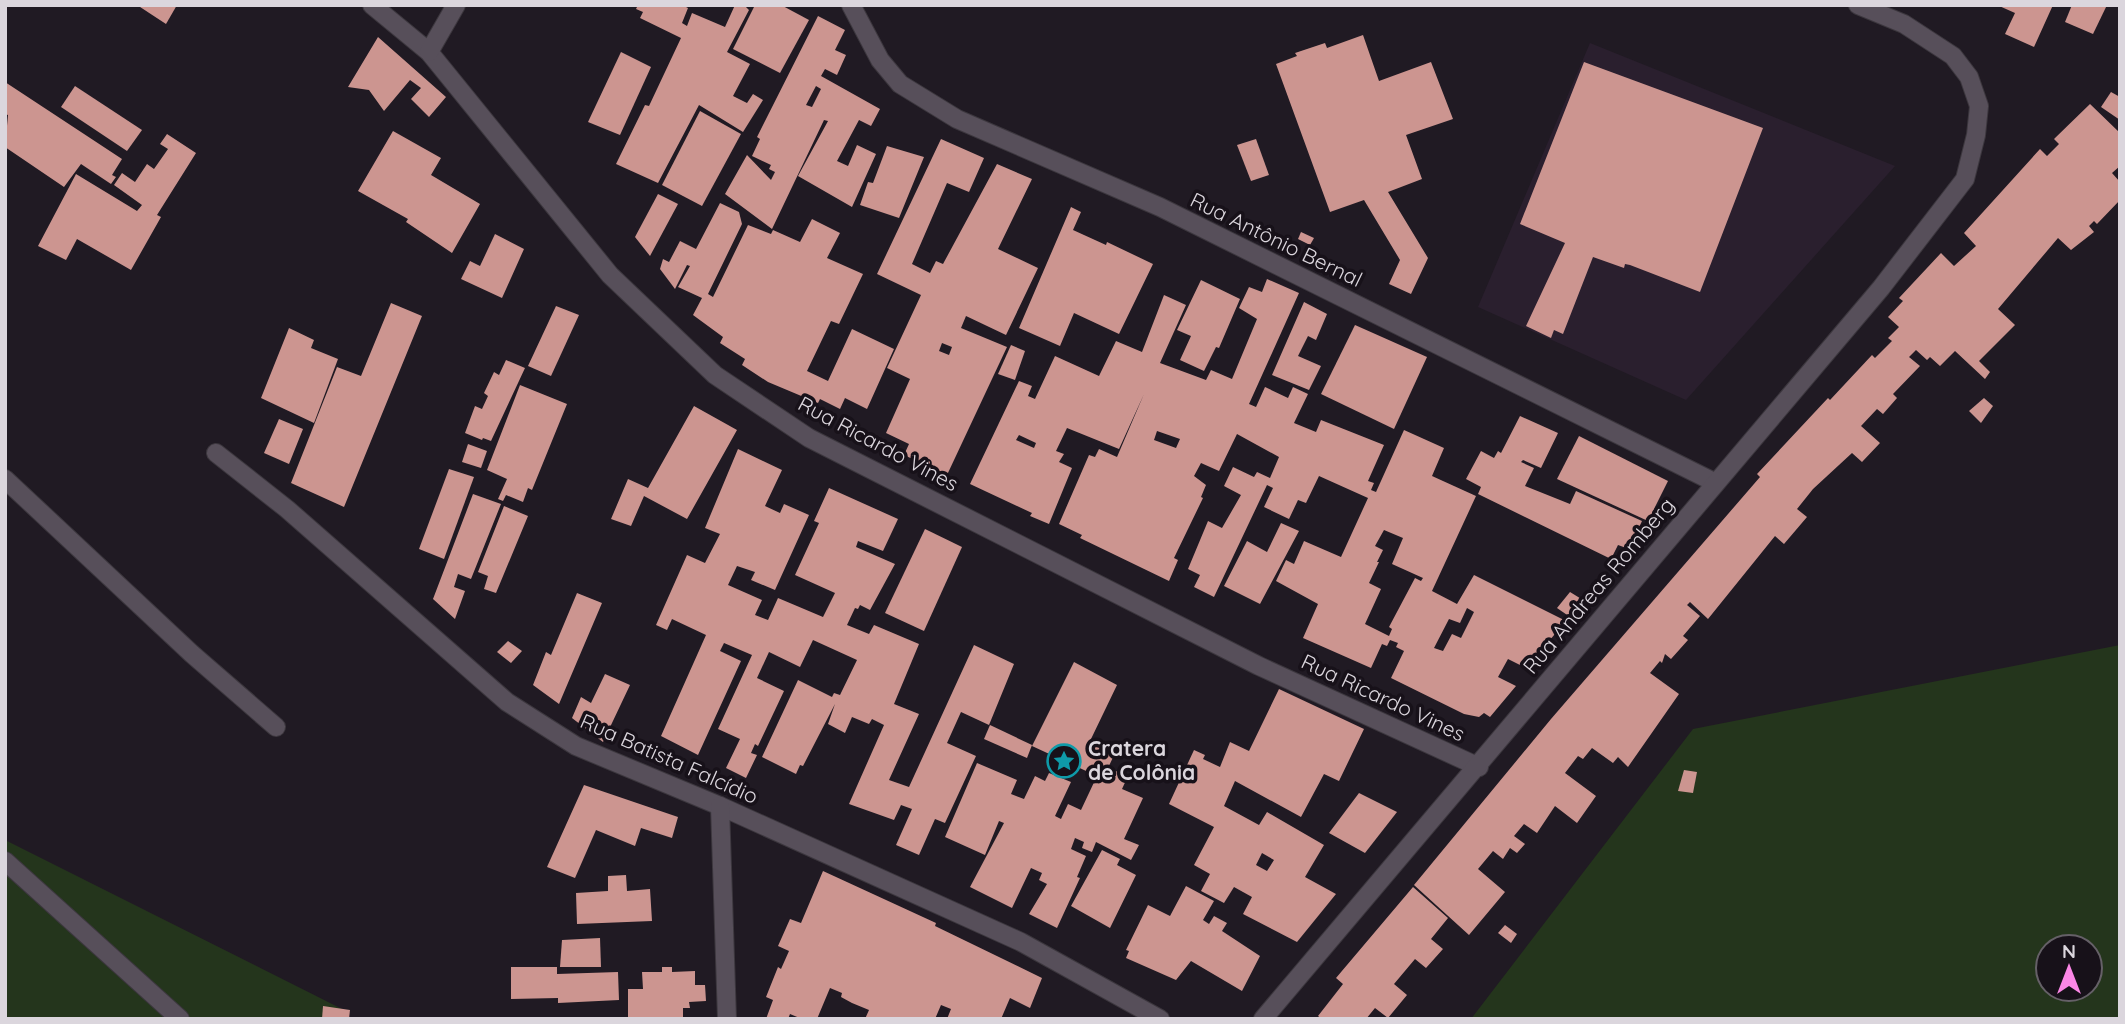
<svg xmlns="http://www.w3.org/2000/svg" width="2125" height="1024" font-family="Quicksand,sans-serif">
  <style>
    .built { fill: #2a1f2e }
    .green { fill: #24351c; fill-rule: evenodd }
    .building { fill: #cc9590; fill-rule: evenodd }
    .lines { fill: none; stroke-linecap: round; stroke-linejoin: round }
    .street-casing { stroke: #3c373e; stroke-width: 20 }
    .street { stroke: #574f5a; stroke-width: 18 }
    .labels { text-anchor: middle; stroke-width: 7; stroke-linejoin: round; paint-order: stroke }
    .street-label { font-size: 21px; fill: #dbd6dd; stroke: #171119 }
    .poi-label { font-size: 21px; font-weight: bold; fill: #dbd6dd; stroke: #171119; text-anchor: start }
  </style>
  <rect width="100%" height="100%" fill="#201a23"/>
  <!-- built -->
  <polygon class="built" points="1590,43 1895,166 1686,400 1478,307"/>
  <!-- green -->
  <g class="green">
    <path d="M2120 645V1019H1471L1693 729ZM2048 947H2090V989H2048Z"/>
    <polygon points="5,840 342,1009 346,1019 5,1019"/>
  </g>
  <!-- building -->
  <g class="building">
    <polygon points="137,5 177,5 166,24"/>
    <polygon points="638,5 682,5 688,8 682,23 687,26 692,13 725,27 735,5 744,5 749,10 727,52 750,64 733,96 747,103 753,94 763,100 743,132 699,105 658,183 616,164 645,105 649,106 681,38 640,18 643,12 636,9"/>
    <polygon points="755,5 781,5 809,20 780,73 733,49"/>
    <polygon points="1997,5 2053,5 2034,47 2005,34 2015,13"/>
    <polygon points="2072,5 2107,5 2093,34 2065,22"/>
    <path d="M818 16 845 30 835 50 846 55 837 75 825 69 821 76 880 109 871 126 859 120 837 161 848 166 857 145 876 154 852 207 798 176 828 121 824 120 772 229 725 194 747 155 771 180 775 172 769 169 771 165 752 156 760 139 757 137ZM816 86 821 89 812 107 806 105Z"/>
    <polygon points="1363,35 1379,81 1431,62 1453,119 1406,135 1422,179 1388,192 1428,258 1411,294 1389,284 1400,260 1364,200 1330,212 1276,64 1297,56 1295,53 1325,43 1327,48"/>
    <polygon points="378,37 446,97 429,117 411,99 421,88 410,80 384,111 369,90 348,87"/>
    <polygon points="621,52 651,67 620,135 588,122"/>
    <polygon points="1584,62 1763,128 1700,292 1630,265 1625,264 1624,268 1593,257 1563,334 1554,330 1551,338 1526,326 1565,243 1520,224"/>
    <polygon points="5,82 122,159 112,175 116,177 111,184 81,164 64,187 5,147 8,115 5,114"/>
    <polygon points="75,86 142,130 127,151 61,107"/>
    <polygon points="2111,92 2120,97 2120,120 2101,107"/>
    <polygon points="2090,104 2120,133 2120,166 2112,173 2120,182 2120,200 2097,224 2094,221 2089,226 2094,232 2071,250 2058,238 1998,309 2015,325 1979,361 1990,372 1985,379 1955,351 1940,366 1930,357 1927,360 1916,350 1909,357 1920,366 1893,394 1897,398 1883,414 1877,409 1861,426 1880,443 1862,462 1852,453 1813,489 1797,509 1807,517 1784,544 1775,536 1708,619 1690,602 1687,605 1700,616 1683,636 1688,640 1671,659 1665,654 1662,663 1660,661 1650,673 1679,694 1628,767 1618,757 1613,763 1592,748 1583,759 1578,756 1565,773 1596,796 1577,823 1555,806 1537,833 1524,824 1514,836 1525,844 1517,853 1510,848 1503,859 1493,851 1478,869 1505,892 1469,935 1414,885 1551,719 1760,477 1757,474 1828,398 1830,400 1872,355 1875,358 1892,341 1888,338 1899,327 1888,317 1903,301 1899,298 1941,253 1954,266 1976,246 1964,233 2040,149 2047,156 2059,144 2054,139"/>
    <polygon points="700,111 741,134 702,206 662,185"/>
    <polygon points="393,131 441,158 431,175 480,204 452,253 406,222 408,219 358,191"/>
    <polygon points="167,134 196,153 157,215 161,217 131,270 77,239 66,260 38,246 76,174 137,211 142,205 114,185 122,173 135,182 147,164 154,169 168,149 160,144"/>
    <path d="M941 139 984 158 969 192 947 183 912 264 930 273 936 261 943 264 997 164 1032 179 998 249 1038 268 1006 335 966 316 961 328 1007 347 947 475 904 455 909 444 886 433 910 379 887 368 921 295 877 274ZM942 343 952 347 949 355 939 351Z"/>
    <polygon points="1256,139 1269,175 1251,181 1237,145"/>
    <polygon points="887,146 924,157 899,218 860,205 868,182 873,183"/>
    <polygon points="658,194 678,204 650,256 635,237"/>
    <polygon points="720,203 739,212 742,224 708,294 713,297 748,225 771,234 773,230 800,242 812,219 840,233 827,258 863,274 839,324 831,321 807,371 828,381 852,329 894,349 867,409 845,398 840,409 820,399 818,403 768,382 742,365 745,359 720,343 723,337 693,315 702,298 678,287 690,266 687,265 675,289 660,269 663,259 669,262 680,241 696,249"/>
    <polygon points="1071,207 1081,212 1073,230 1106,245 1107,242 1153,264 1119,334 1074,313 1060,346 1019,328"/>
    <polygon points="1301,232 1314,238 1310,245 1298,239"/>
    <polygon points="495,234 524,249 502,298 461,279 470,261 480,266"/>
    <path d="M1267 279 1299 293 1249 404 1256 407 1265 387 1288 398 1293 387 1308 394 1294 423 1316 432 1321 420 1384 445 1368 481 1374 483 1371 490 1376 492 1404 430 1444 448 1432 476 1476 496 1432 591 1457 604 1474 575 1566 621 1526 668 1508 659 1498 677 1516 686 1490 717 1484 713 1479 717 1464 714 1391 678 1404 651 1396 647 1398 643 1390 640 1387 646 1382 644 1371 668 1303 638 1318 604 1276 581 1286 560 1294 564 1304 541 1341 557 1368 498 1319 476 1306 503 1298 500 1289 519 1264 507 1273 488 1267 485 1214 597 1194 587 1200 575 1188 569 1208 521 1222 528 1241 495 1224 486 1233 467 1254 477 1257 472 1270 478 1279 457 1237 434 1219 471 1201 463 1194 476 1206 485 1201 497 1203 498 1174 558 1178 560 1169 581 1080 538 1082 535 1059 524 1089 455 1095 457 1099 449 1117 457 1144 394 1119 449 1067 428 1056 451 1064 454 1059 462 1072 468 1049 524 1030 516 1032 513 970 484 1019 381 1032 386 1028 396 1035 399 1055 356 1099 376 1116 341 1142 352 1164 295 1186 305 1160 363 1206 380 1211 370 1232 379 1257 319 1239 308 1249 287 1262 292ZM1157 431 1180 439 1176 448 1154 440ZM1019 435 1036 443 1034 448 1016 440ZM1384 530 1403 538 1392 564 1423 578 1421 581 1415 578 1389 627 1392 629 1389 636 1365 624 1381 589 1369 583 1379 562H1377L1383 550 1375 546ZM1467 608 1474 612 1461 638 1452 634 1443 651 1434 648 1449 619 1460 623Z"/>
    <polygon points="1201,280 1240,299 1219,348 1216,347 1204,371 1180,360 1191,336 1177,330"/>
    <polygon points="1304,302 1327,314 1316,340 1308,336 1298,356 1321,366 1309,390 1272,375"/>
    <polygon points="391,303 422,316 344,507 291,483 337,367 361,376"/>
    <polygon points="556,306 579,315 551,376 528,366"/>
    <polygon points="1355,325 1427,357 1394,429 1321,394"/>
    <polygon points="289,328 314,340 311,348 338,359 314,423 261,398"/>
    <polygon points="1011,345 1025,351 1015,380 998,374"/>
    <polygon points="506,360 525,368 491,441 483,438 482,440 465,433 475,406 482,409 488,396 484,393 494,372 499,375"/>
    <polygon points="520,385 567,404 532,490 528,488 523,502 506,495 503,501 498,499 507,479 487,470"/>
    <polygon points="1984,398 1993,406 1981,423 1969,411"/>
    <polygon points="694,406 737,430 687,519 644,496 631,526 611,519 628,479 648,488"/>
    <polygon points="1520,416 1558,433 1541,468 1523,460 1521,462 1534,468 1525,486 1570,504 1576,491 1642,521 1629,549 1618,545 1611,559 1478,494 1481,487 1466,479 1481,451 1494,458 1498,451 1501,453"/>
    <polygon points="279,419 303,429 289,464 264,453"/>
    <polygon points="1579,436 1668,481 1648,521 1557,479"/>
    <polygon points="468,444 487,451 481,468 462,462"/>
    <polygon points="738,449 782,470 765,506 780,513 784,504 809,515 775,590 751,580 755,572 737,566 728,585 762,600 755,615 768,620 778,598 823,617 835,593 795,575 819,523 814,521 829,488 898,519 883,551 858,541 856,547 895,564 870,610 860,605 858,609 855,608 847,625 869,634 874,625 919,644 894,704 919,714 889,780 909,787 974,645 1014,664 989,725 961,712 947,743 976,756 945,823 935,819 919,855 896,845 912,809 901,805 894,820 849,804 884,725 872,719 869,724 852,717 845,733 828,724 835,704 803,766 800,765 796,774 762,757 798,680 832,697 834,693 840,695 857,660 813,640 800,667 769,652 757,678 784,691 758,746 755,744 751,753 757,755 746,778 726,768 740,739 718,729 752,655 724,643 720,651 741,661 698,755 661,736 706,635 672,619 667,630 656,625 687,555 705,563 720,534 705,528"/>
    <polygon points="449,469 474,477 444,559 419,549"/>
    <polygon points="473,494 501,504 471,579 458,574 454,587 465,591 455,619 433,599"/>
    <polygon points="504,506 528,516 496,593 484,589 488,576 478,572"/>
    <polygon points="1281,523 1299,531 1260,604 1224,586 1247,541 1267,552"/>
    <polygon points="925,529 962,547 924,631 885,613"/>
    <polygon points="1570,592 1583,600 1570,617 1557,608"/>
    <polygon points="577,593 602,603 559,704 533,685 546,652 551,655"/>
    <polygon points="508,641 522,651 511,663 497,652"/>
    <polygon points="1074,662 1117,685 1091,739 1116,751 1108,768 1128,776 1122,789 1143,798 1124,839 1139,845 1131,860 1096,842 1092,852 1082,848 1084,842 1075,838 1071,849 1086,856 1077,877 1080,878 1057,928 1029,914 1047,884 1039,880 1042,873 1031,868 1012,908 970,887 1004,823 999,821 985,855 945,837 977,763 1017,780 1011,794 1024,799 1035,776 1045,781 1049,773 1071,782 1055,816 1061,819 1068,804 1081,810 1097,776 1032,746"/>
    <polygon points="605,674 630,685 603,742 572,718 581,697 591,703"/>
    <path d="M1279 689 1364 729 1339 781 1324 774 1301 817 1235 781 1224 806 1259 825 1267 812 1324 845 1305 877 1336 894 1297 942 1243 914 1252 897 1234 887 1224 903 1201 891 1210 874 1194 865 1214 827 1169 804 1194 750 1205 755 1203 759 1220 767 1230 742 1249 751ZM1262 853 1274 860 1267 871 1256 865Z"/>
    <polygon points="990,725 1032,745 1027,758 984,739"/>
    <polygon points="1684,770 1697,772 1693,793 1678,791"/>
    <polygon points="584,785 678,817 672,838 641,828 635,846 596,830 575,878 547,867"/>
    <polygon points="1359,793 1397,812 1365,853 1329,833"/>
    <polygon points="1102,850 1120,859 1117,865 1136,875 1110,928 1071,906"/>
    <polygon points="823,871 936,923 935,926 1042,978 1030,1008 1010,998 1001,1019 947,1019 951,1009 941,1005 935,1019 865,1019 869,1010 852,1003 841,997 842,993 830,988 817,1019 802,1019 790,1014 788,1019 766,1019 773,1000 766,997 778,967 781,969 789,951 778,946 790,919 801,923"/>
    <polygon points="626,875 627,891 650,889 652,921 577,924 576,893 608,891 608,876"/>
    <polygon points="1186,886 1214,901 1203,920 1209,924 1214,916 1227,923 1222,931 1260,956 1242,991 1191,961 1176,980 1126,958 1129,951 1126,950 1148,905 1170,916"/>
    <polygon points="1413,887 1448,918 1431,939 1443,949 1426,968 1415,959 1394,984 1407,995 1388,1018 1375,1008 1366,1019 1322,1019 1318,1016 1343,984 1336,978"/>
    <polygon points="1505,925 1517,934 1511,943 1498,933"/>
    <polygon points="600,938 601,967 560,967 562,940"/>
    <polygon points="511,967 557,967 557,974 618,972 619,1000 558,1003 558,998 511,999"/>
    <polygon points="662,967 672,967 672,972 695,971 695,985 705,985 706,1001 689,1002 690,1008 683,1008 683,1019 628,1019 628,989 643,989 642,972 662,972"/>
    <polygon points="323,1006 350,1010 349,1019 322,1019"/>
  </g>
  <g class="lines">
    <defs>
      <g id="street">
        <polyline points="372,5 429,52 610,275 715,375 809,438 1259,666 1479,767"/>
        <polyline points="851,5 880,60 900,84 957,119 1160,207 1714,482"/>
        <polyline points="429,52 456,5"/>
        <polyline points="216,453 287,509 507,702 576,746 720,806 1021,942 1160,1019"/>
        <polyline points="5,479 192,654 276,727"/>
        <polyline points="720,806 727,1019"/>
        <polyline points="5,861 180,1019"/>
        <polyline points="1263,1019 1881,288 1965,179 1976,135 1979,106 1969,77 1953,56 1904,24 1858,5"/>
      </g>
    </defs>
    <!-- street casing -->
    <use href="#street" class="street-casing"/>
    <!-- street -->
    <use href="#street" class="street"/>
  </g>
  <!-- icons -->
  <defs>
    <symbol id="sight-ring" viewBox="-11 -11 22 22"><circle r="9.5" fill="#171119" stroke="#0f9aa8" stroke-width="1.5"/><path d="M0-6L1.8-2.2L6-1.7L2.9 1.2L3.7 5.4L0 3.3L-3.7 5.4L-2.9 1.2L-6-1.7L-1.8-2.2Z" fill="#0f9aa8"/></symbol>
  </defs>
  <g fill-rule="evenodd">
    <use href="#sight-ring" x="1045" y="742" width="38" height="38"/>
  </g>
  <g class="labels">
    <!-- street labels -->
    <g class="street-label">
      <text transform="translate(1276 240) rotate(26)" y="7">Rua Antônio Bernal</text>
      <text transform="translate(878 444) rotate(28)" y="7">Rua Ricardo Vines</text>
      <text transform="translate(1599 586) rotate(-50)" y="7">Rua Andreas Romberg</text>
      <text transform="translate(1383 698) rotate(25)" y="7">Rua Ricardo Vines</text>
      <text transform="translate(669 759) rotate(24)" y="7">Rua Batista Falcídio</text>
    </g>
    <!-- poi labels -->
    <g class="poi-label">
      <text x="1088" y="756">Cratera<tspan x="1088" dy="24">de Colônia</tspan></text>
    </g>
  </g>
  <!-- border -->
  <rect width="2125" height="1024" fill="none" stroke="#dbd6dd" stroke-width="14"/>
  <!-- north arrow -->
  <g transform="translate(2069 968)"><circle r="33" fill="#171119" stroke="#656067" stroke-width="2"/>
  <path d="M0-5L12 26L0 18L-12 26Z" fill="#fb87e6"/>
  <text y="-10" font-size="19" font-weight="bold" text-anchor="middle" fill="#dbd6dd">N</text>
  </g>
</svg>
